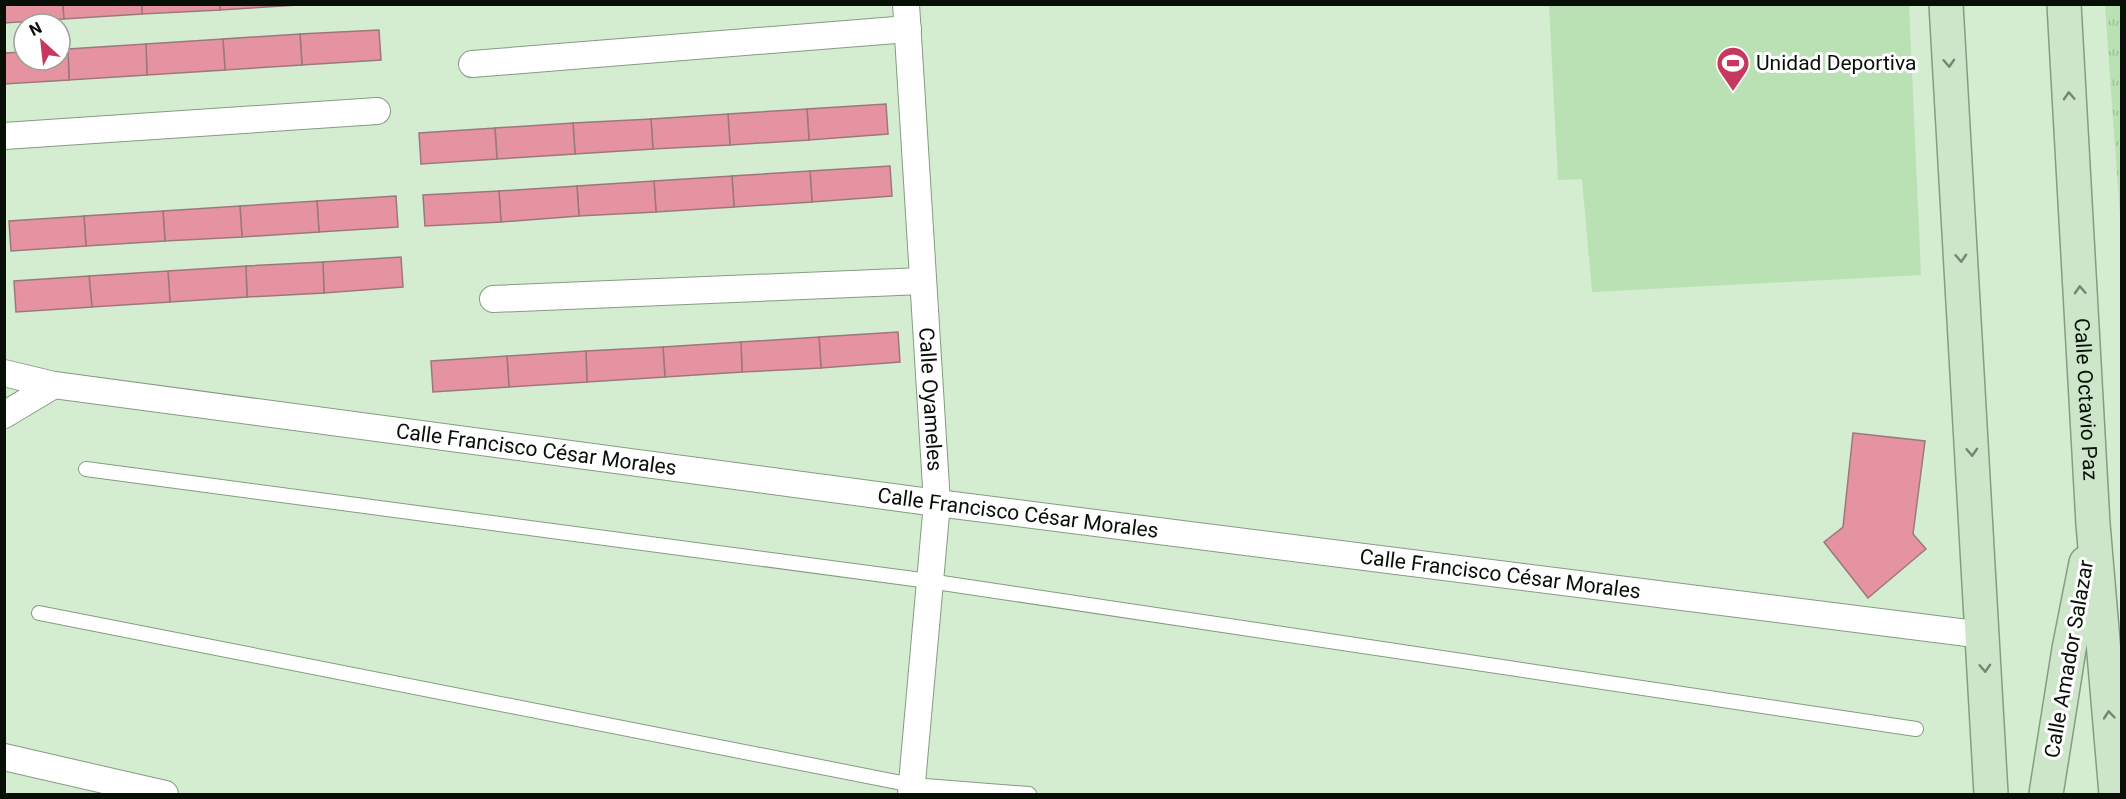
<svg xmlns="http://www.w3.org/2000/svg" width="2126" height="799" font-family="Roboto,sans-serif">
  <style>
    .park { fill: url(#park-tufts) }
    .garden { fill: #b9e1b4 }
    .building { fill: #e593a0; stroke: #9c787d; stroke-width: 1.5 }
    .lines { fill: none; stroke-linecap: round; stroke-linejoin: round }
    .lane-casing { stroke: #859c82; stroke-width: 16 }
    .street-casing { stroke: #859c82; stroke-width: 28 }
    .secondary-casing { stroke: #859c82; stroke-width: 36 }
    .lane { stroke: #fff; stroke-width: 14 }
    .street { stroke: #fff; stroke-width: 26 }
    .secondary { stroke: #cde6ca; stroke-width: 33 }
    .oneway { stroke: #748572 }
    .labels { text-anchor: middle; stroke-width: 6; stroke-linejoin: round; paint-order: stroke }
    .poi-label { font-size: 21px; fill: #070f07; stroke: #fff; text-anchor: start }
    .street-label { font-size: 21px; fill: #070f07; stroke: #fff }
  </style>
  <defs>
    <pattern id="park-tufts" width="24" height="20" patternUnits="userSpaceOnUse" patternTransform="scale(1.5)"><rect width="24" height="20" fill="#b9e1b4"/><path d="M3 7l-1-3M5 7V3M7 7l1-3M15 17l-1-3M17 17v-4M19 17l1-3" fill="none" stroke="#9ec099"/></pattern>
  </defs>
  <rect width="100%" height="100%" fill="#d4ecd0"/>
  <!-- park -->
  <polygon class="park" points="2105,5 2121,5 2121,231"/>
  <!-- garden -->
  <polygon class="garden" points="1549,5 1909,5 1921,275 1592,292 1582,179 1558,180"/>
  <!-- building -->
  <g class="building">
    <polygon points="4,4 63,4 64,19 4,23"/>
    <polygon points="63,4 142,4 142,14 64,19"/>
    <polygon points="142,4 220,4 220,10 142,14"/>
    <polygon points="220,4 297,4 297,5 220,10"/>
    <polygon points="379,30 381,60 302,65 300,34"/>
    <polygon points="300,34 302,65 225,70 223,39"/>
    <polygon points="223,39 225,70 147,75 146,44"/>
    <polygon points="146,44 147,75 69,80 68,49"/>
    <polygon points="60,49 68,49 69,80 4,84 4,53 24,52 24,60 60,60"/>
    <polygon points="886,104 888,134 809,140 807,109"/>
    <polygon points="807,109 809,140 730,145 728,114"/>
    <polygon points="728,114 730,145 653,149 651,119"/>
    <polygon points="651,119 653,149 575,154 573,123"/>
    <polygon points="573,123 575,154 497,159 495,128"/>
    <polygon points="495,128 497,159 421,164 419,133"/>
    <polygon points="890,166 892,196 812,202 810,171"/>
    <polygon points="810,171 812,202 734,207 732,176"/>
    <polygon points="732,176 734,207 656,212 654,181"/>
    <polygon points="654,181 656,212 579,216 577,186"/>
    <polygon points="577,186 579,216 501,222 499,191"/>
    <polygon points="499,191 501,222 425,226 423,195"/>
    <polygon points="396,196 398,227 319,232 317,201"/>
    <polygon points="317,201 319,232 242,237 240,206"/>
    <polygon points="240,206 242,237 165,241 163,211"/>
    <polygon points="163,211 165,241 86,246 84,216"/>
    <polygon points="84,216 86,246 11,251 9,221"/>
    <polygon points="401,257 403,287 324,293 323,262"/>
    <polygon points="323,262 324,293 247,297 246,266"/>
    <polygon points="246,266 247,297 170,302 168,271"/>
    <polygon points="168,271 170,302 92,307 89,276"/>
    <polygon points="89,276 92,307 16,312 14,281"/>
    <polygon points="898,332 900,362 821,368 819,337"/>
    <polygon points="819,337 821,368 742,372 741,342"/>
    <polygon points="741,342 742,372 665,377 663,347"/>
    <polygon points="663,347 665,377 587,382 586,351"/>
    <polygon points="586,351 587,382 509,387 507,356"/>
    <polygon points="507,356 509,387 433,392 431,361"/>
    <polygon points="1853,433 1925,441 1913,534 1926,549 1868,598 1824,542 1843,527"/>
  </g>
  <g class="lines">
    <defs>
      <g id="lane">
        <polyline points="86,469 929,581 1916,729"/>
        <polyline points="39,613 912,785 1029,794"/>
      </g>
      <g id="street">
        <path id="s1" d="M906 4 937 503 911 794"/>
        <polyline points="472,64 908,29"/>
        <polyline points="4,136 377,111"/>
        <polyline points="493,299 922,281"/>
        <path id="s2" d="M4 373 54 385 937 503 1983 635"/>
        <polyline points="4,415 54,385"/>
        <polyline points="4,757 165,794"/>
      </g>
      <g id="secondary">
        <polyline points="1946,4 1991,794"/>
        <path id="s3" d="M2064 4 2093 524 2116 794"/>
        <polyline points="2046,794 2069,649 2086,563"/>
      </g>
    </defs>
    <!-- lane casing -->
    <use href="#lane" class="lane-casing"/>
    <!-- street casing -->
    <use href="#street" class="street-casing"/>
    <!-- secondary casing -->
    <use href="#secondary" class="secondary-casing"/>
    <!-- lane -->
    <use href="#lane" class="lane"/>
    <!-- street -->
    <use href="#street" class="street"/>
    <!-- secondary -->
    <use href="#secondary" class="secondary"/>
  </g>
  <!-- one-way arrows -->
  <defs><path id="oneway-chevron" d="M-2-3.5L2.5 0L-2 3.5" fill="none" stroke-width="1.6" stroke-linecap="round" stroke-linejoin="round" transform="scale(1.5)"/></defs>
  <g class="oneway">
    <use href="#oneway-chevron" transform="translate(1949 63) rotate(87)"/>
    <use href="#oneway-chevron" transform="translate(2069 96) rotate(-93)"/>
    <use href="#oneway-chevron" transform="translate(1961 258) rotate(87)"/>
    <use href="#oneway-chevron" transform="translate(2080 290) rotate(-93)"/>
    <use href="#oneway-chevron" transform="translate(1972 452) rotate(87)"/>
    <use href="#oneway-chevron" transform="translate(1985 668) rotate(87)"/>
    <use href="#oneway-chevron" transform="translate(2109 715) rotate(-95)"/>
  </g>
  <!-- icons -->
  <defs>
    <symbol id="stadium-pin" viewBox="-11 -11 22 30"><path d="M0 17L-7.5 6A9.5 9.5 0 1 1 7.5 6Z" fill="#c7385e" stroke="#fff"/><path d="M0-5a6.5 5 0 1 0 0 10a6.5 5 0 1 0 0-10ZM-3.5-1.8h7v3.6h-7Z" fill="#fff"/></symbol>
  </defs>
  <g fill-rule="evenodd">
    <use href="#stadium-pin" x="1714" y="44" width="38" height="52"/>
  </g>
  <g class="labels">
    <!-- poi labels -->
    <g class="poi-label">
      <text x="1756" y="70">Unidad Deportiva</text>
    </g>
    <!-- street labels -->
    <g class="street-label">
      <text dy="7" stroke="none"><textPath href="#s1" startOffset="396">Calle Oyameles</textPath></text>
      <text dy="7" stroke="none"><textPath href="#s3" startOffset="396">Calle Octavio Paz</textPath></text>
      <text dy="7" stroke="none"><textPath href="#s2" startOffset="538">Calle Francisco César Morales</textPath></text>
      <text dy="7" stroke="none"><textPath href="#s2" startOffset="1024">Calle Francisco César Morales</textPath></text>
      <text dy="7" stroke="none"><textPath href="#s2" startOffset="1510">Calle Francisco César Morales</textPath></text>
      <text transform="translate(2069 659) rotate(-80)" y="7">Calle Amador Salazar</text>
    </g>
  </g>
  <!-- border -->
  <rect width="2126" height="799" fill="none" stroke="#070f07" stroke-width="12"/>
  <!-- north arrow -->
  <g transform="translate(42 42) rotate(333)"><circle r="28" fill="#ffffff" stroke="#9c9f9c" stroke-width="1.5"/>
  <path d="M0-4.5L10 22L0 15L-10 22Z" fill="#c7385e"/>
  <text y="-9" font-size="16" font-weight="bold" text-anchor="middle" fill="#070f07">N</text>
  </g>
</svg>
